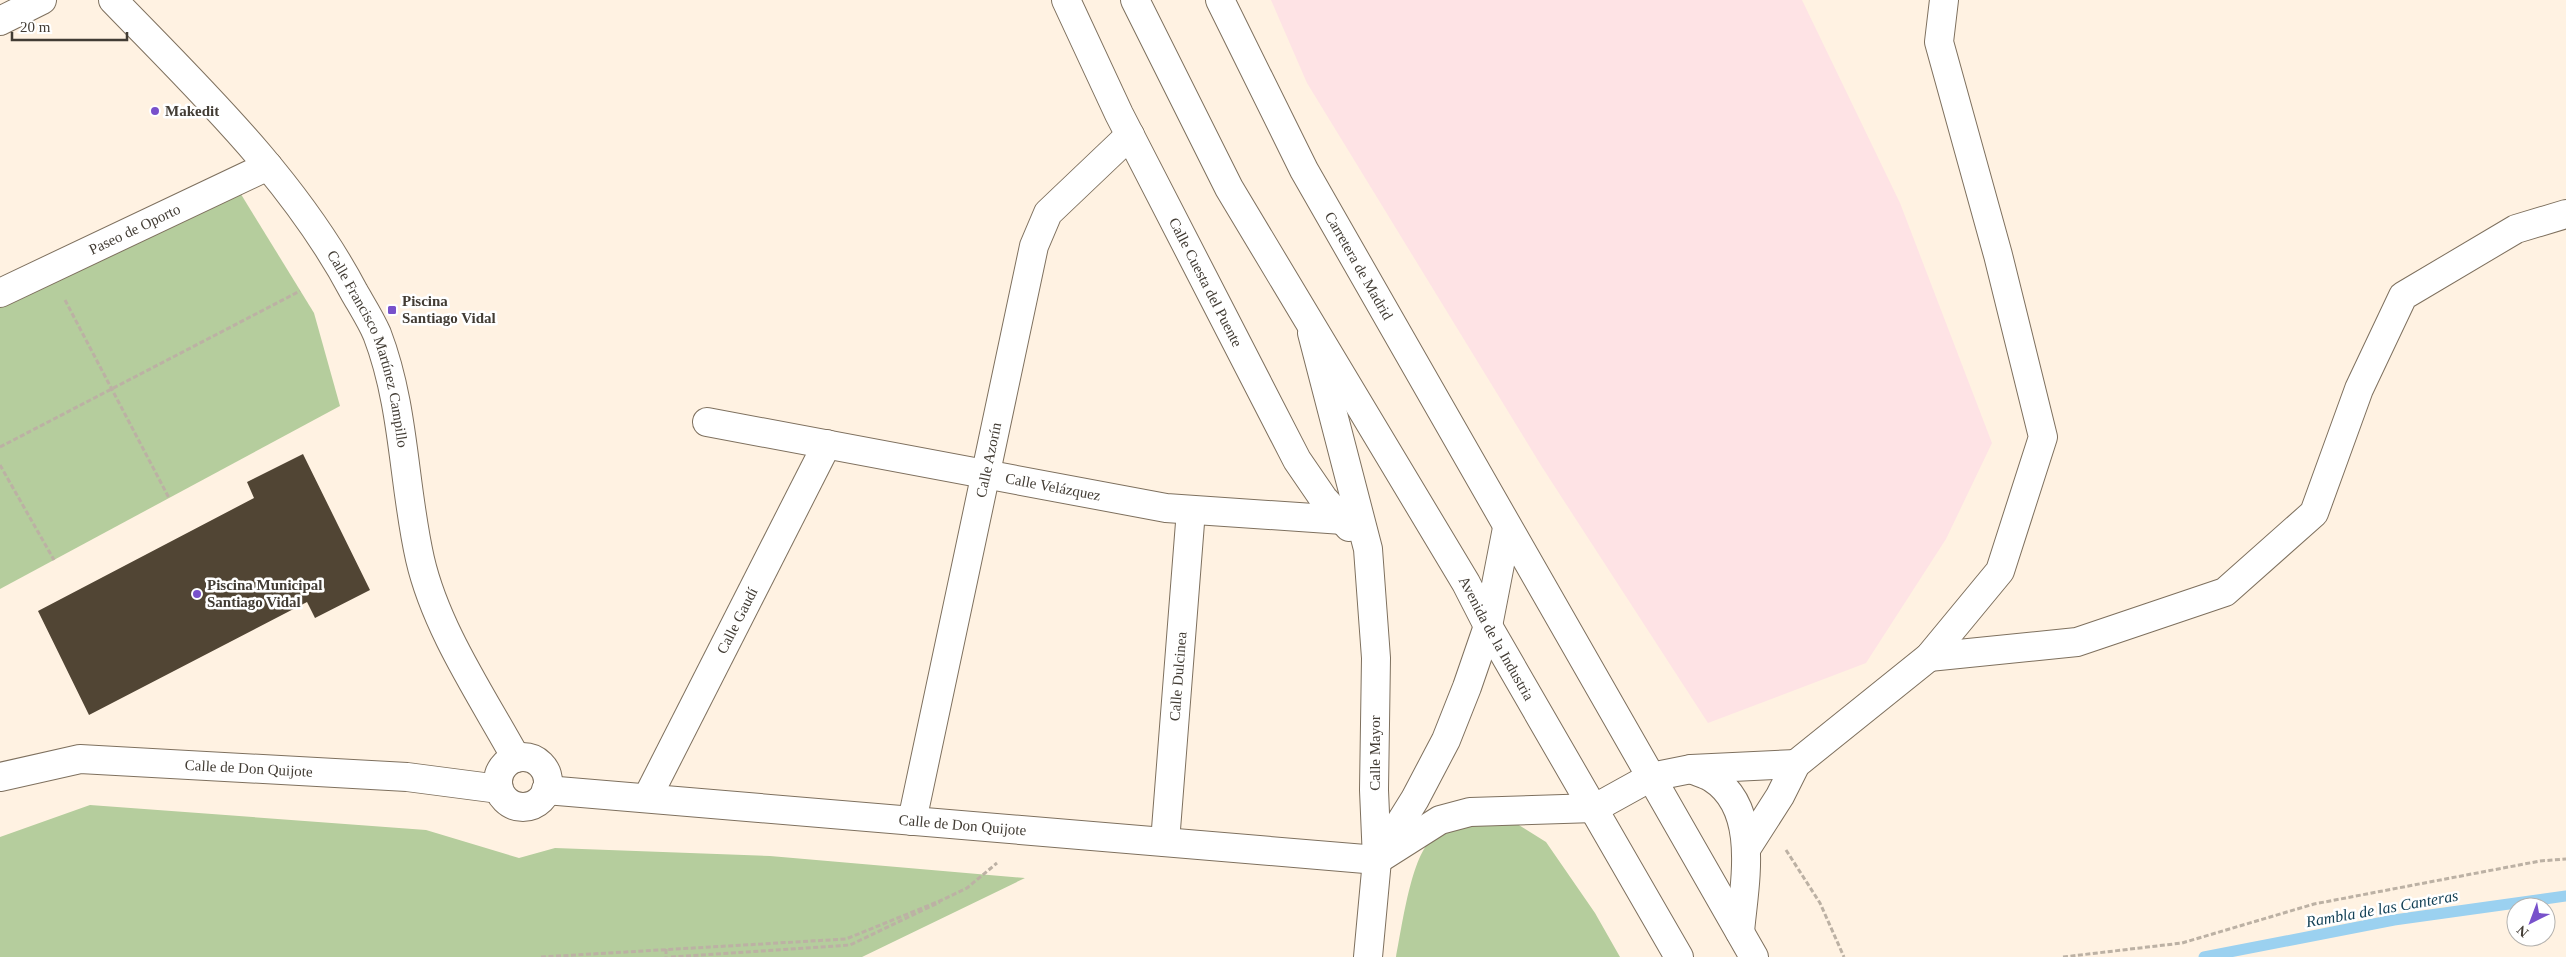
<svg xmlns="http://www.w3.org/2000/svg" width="2566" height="957" font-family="Georgia,serif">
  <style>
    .industrial { fill: #fee3e5 }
    .green { fill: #b5cd9d }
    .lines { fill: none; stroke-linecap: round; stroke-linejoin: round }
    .stream { stroke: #9bd1f0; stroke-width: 11 }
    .building { fill: #514534 }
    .street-casing { stroke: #7e705e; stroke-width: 30 }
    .secondary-casing { stroke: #7e705e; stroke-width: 30 }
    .primary-casing { stroke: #7e705e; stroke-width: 30 }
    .path { stroke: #bcb1a4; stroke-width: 3; stroke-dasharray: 5 2.5; stroke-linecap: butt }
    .street { stroke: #fff; stroke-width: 28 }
    .secondary { stroke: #fff; stroke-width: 28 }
    .primary { stroke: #fff; stroke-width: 28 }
    .poi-dot { fill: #7851cb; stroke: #fff; stroke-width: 2 }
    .labels { text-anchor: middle; stroke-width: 5; stroke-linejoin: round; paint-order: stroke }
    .poi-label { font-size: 15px; font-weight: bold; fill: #423c34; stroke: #fff; text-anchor: start }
    .street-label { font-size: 15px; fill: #423c34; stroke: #fff }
    .water-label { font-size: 16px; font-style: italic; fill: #144156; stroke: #fff }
  </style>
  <rect width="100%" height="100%" fill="#fff2e2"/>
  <!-- industrial -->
  <polygon class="industrial" points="1271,0 1802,0 1900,203 1992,443 1946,539 1866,663 1708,723 1542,467 1307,83"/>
  <!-- green -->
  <g class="green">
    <polygon points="239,191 314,313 340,406 0,589 0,305"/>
    <polygon points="90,805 426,830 519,858 555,848 770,856 1025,878 862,957 0,957 0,837"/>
    <path d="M1509 819 1546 842 1595 913 1620 957H1396C1402 928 1411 854 1434 837 1456 822 1484 821 1509 819Z"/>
  </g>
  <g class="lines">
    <!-- stream -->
    <polyline class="stream" points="2204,957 2394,920 2566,896"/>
  </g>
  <!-- building -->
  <polygon class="building" points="303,454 370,590 315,618 307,602 89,715 38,611 254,498 247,482"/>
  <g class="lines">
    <defs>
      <g id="street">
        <path id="s1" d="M113 0C200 90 295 180 354 292 362 306 371 320 377 334 405 407 403 484 420 559 436 629 482 696 516 758"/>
        <path id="s2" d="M1066 0 1119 114 1297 460 1323 498 1349 527"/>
        <polyline points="0,21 42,0"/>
        <path id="s3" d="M0 293 268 166"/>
        <path id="s4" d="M707 422 1166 508 1343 520"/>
        <polyline points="1929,657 2077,642 2225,592 2314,513 2359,389 2403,296 2516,229 2566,214"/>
        <circle cx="523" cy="782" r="25"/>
        <path d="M1691 769C1697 772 1706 774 1712 778 1761 809 1744 885 1740 932"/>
        <path id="s5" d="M0 777 80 759 407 777 499 789"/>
        <path id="s6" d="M546 790 1377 860 1440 820 1470 812 1595 808 1651 777 1691 769 1796 764"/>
        <path id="s7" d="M647 798 827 444"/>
        <path id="s8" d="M912 821 1034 246 1048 213 1130 135"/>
        <path id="s9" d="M1165 842 1191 510"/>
        <polyline points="1748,846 1780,796 1796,764 1929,657 2000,571 2043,437 1998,255 1939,42 1944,0"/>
      </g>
      <g id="secondary">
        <polyline points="1312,333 1368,549 1376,658 1374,790 1377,860 1368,957"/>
        <polyline points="1377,860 1415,799 1446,740 1467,687 1488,626 1507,528"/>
      </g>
      <g id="primary">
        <path id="s10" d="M1135 0 1229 188 1466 583 1488 626 1679 957"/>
        <path id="s11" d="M1220 0 1304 170 1754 957"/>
      </g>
    </defs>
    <!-- street casing -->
    <use href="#street" class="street-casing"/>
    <!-- secondary casing -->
    <use href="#secondary" class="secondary-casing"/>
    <!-- primary casing -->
    <use href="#primary" class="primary-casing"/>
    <!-- path -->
    <g class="path">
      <polyline points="65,300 169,498"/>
      <polyline points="0,447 300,291"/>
      <polyline points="0,465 54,560"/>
      <polyline points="1786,850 1820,903 1844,957"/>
      <polyline points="666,949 666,957"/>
      <polyline points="541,957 846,939 942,900 967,888 997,863"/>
      <polyline points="671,957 850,945 940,902"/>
      <polyline points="2063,957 2182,943 2314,904 2540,861 2566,859"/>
    </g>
    <!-- street -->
    <use href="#street" class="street"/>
    <!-- secondary -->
    <use href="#secondary" class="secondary"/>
    <!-- primary -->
    <use href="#primary" class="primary"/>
  </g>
  <!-- markers -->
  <g class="poi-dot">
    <circle cx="155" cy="111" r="5"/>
    <rect x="387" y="305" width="10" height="10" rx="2.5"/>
    <circle cx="197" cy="594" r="5"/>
  </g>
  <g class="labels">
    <!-- poi labels -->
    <g class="poi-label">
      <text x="165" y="116">Makedit</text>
      <text x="402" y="306">Piscina<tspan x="402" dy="17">Santiago Vidal</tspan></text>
      <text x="207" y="590">Piscina Municipal<tspan x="207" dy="17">Santiago Vidal</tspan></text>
    </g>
    <!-- street labels -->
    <g class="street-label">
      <text dy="5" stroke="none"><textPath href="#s3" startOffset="149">Paseo de Oporto</textPath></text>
      <text dy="5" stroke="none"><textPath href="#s11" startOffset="300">Carretera de Madrid</textPath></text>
      <text dy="5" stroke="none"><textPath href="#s2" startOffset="315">Calle Cuesta del Puente</textPath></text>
      <text dy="5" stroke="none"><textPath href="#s1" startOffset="439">Calle Francisco Martínez Campillo</textPath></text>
      <text dy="5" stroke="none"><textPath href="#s8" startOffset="369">Calle Azorín</textPath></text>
      <text dy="5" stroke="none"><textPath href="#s4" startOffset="352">Calle Velázquez</textPath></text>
      <text dy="5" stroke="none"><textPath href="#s7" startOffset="199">Calle Gaudí</textPath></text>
      <text dy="5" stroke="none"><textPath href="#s10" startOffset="734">Avenida de la Industria</textPath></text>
      <text dy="5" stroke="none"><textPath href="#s9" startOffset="166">Calle Dulcinea</textPath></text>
      <text transform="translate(1375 753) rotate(-90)" y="5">Calle Mayor</text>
      <text dy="5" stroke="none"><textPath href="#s5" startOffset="251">Calle de Don Quijote</textPath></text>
      <text dy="5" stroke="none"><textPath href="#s6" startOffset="418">Calle de Don Quijote</textPath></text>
    </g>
    <!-- water labels -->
    <g class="water-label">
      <text transform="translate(2382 908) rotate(-10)" y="6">Rambla de las Canteras</text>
    </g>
  </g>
  <!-- north arrow -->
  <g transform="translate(2531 922) rotate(222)"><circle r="24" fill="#ffffff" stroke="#b3b1ae"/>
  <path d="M0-4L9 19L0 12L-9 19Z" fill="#7851cb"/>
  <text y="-8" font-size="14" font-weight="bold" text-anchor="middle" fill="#423c34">N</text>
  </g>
  <!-- scale -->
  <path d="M12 32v8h115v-8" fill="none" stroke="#423c34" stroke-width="2.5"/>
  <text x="20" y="32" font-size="15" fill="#423c34" stroke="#ffffff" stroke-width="4" paint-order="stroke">20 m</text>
</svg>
